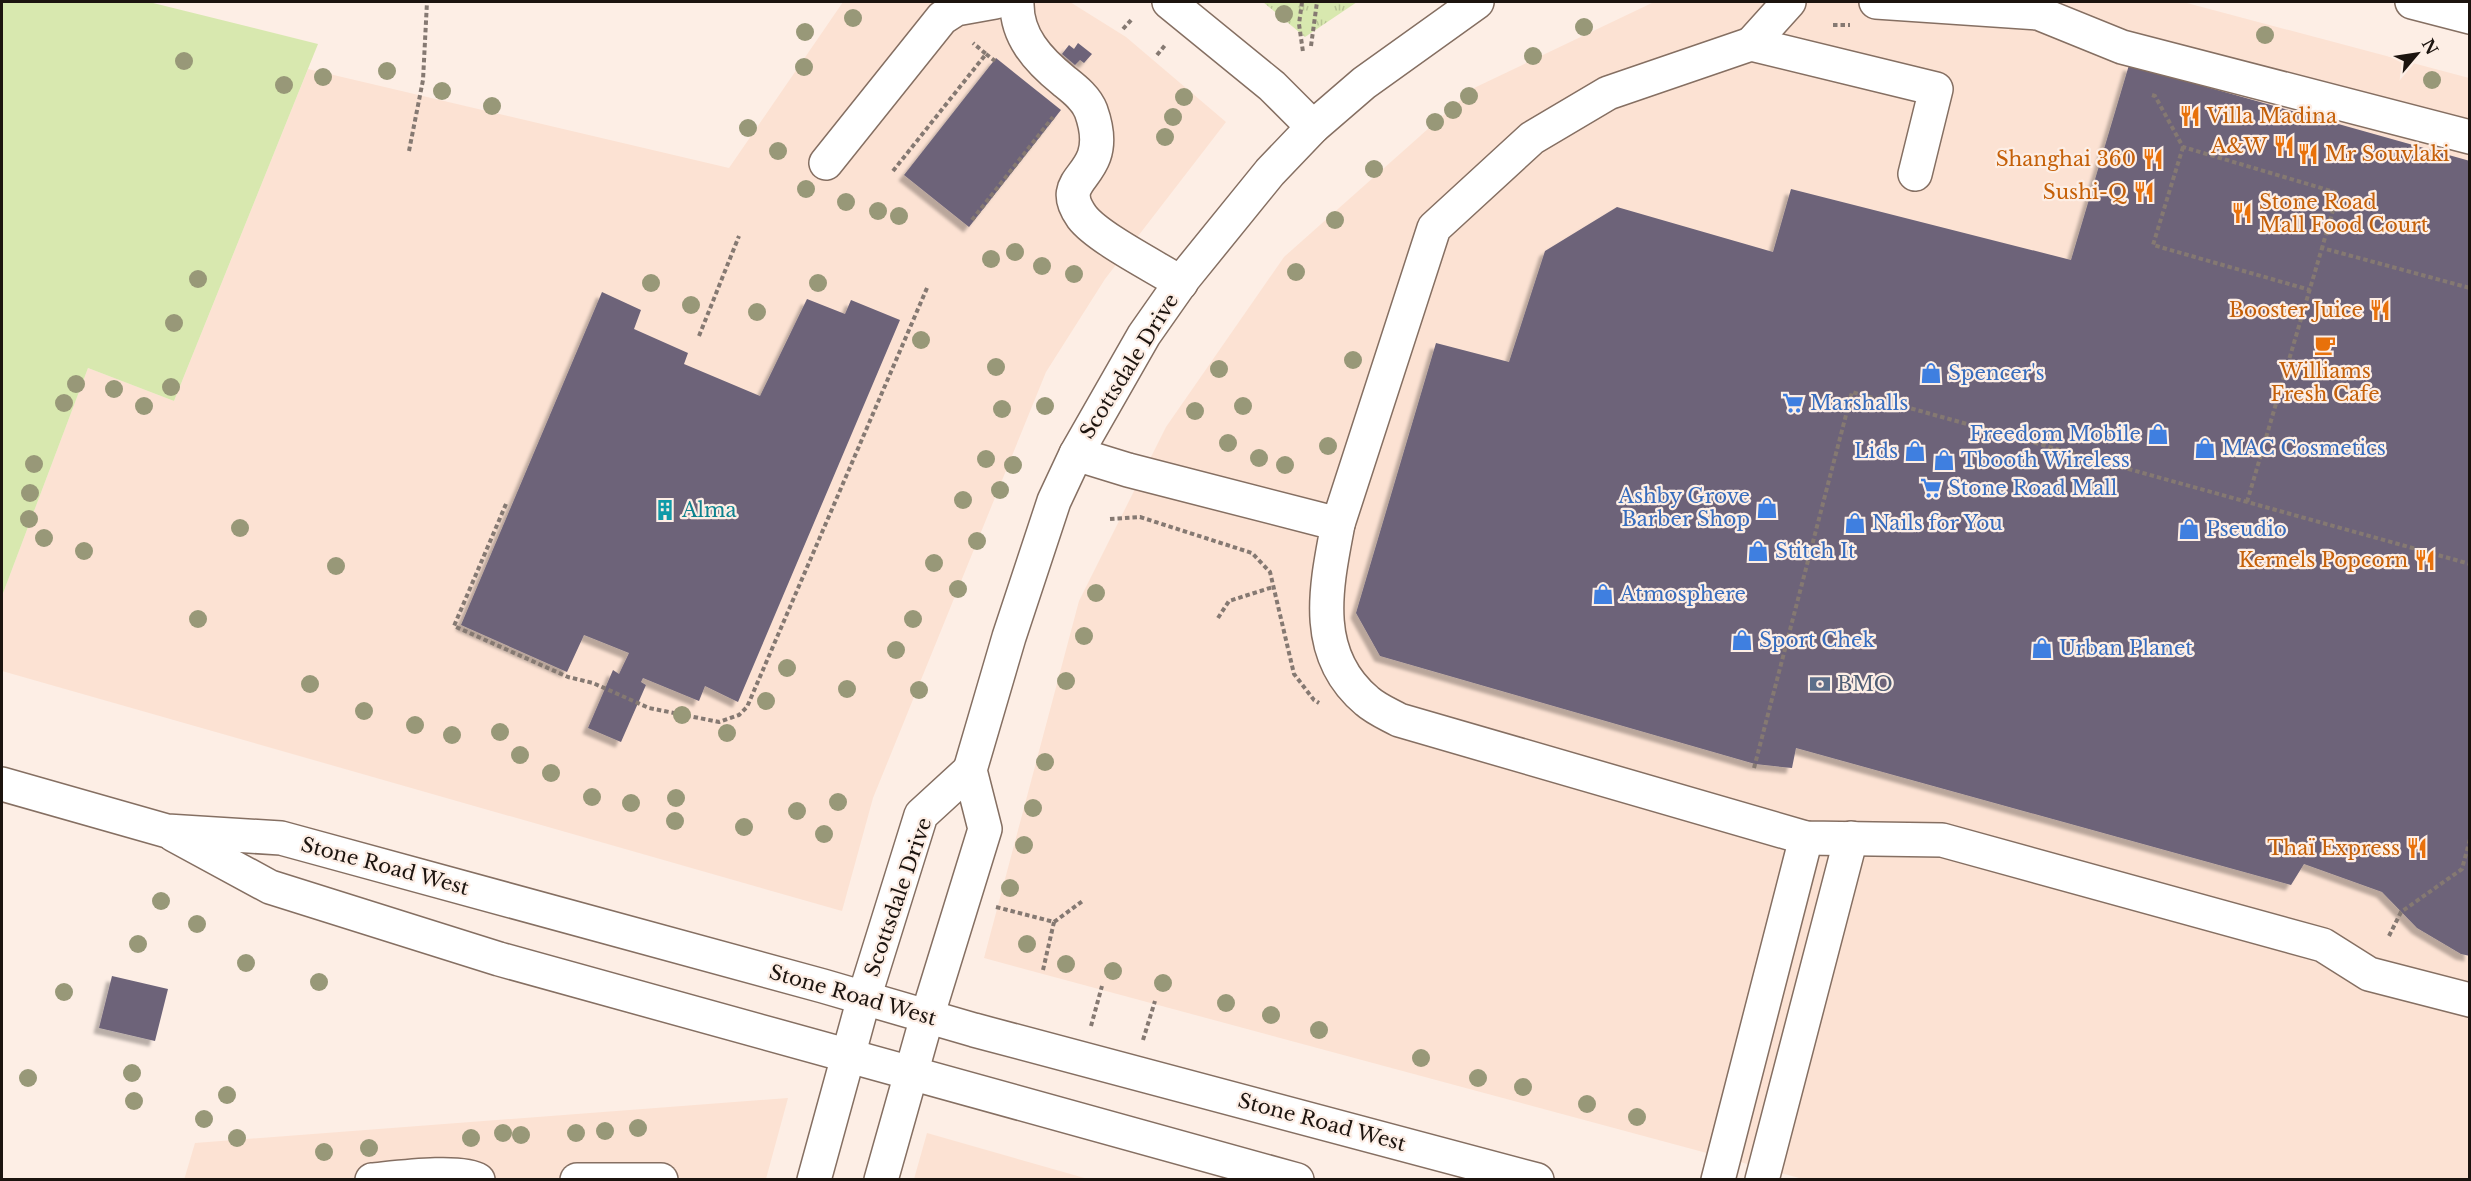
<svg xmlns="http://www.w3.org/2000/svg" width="2471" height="1181" font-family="'Libre Baskerville',serif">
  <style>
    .built { fill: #fce2d3 }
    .grass { fill: #d8e8af }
    .park { fill: url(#park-tufts) }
    .building { fill: #6d6479; filter: url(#shadow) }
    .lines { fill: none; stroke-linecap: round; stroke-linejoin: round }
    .minor-casing { stroke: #856f62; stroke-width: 36 }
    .major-casing { stroke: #856f62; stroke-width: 36 }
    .path { stroke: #857972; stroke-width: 4; stroke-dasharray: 4.5 3; stroke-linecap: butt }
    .minor { stroke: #fff; stroke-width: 33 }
    .major { stroke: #fff; stroke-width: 33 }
    .tree { fill: #989878 }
    .labels { text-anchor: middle; stroke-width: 4.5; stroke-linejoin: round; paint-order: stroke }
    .food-label { font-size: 20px; fill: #c56008; stroke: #fdeee5; text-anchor: end }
    .street-label { font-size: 20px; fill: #1c140f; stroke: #fdeee5 }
    .shop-label { font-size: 20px; fill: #366cbe; stroke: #fdeee5; text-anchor: start }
    .culture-label { font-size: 20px; fill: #0d838f; stroke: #fdeee5; text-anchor: start }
    .service-label { font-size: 20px; fill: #4e5e75; stroke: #fdeee5; text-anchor: start }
  </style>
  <defs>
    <pattern id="park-tufts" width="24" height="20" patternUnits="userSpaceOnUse" patternTransform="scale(1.5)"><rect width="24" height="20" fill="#d8e8af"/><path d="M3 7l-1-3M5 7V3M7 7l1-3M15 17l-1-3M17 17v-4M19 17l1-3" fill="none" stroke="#b9c695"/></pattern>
    <filter id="shadow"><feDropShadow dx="-5.5" dy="5.5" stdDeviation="1.5" flood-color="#0004"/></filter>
  </defs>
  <rect width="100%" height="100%" fill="#fdeee5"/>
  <!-- built -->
  <g class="built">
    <polygon points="843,2 1070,2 1126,37 1226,122 1105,279 1046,372 873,798 842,911 2,671 2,596 88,368 174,401 308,69 729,168"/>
    <polygon points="1654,2 2183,2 2469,78 2469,1179 1803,1179 984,958 1079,601 1166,427 1284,257 1474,88"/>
    <polygon points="788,1098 766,1179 184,1180 195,1143"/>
    <polygon points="927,1133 1088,1179 914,1179"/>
  </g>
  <!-- grass -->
  <polygon class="grass" points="2,2 149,2 318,44 174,401 88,368 2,596"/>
  <!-- park -->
  <polygon class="park" points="1263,2 1357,2 1305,37"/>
  <!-- building -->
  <g class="building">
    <polygon points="1078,43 1092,54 1084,63 1080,60 1075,65 1062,54 1069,45 1074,49"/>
    <polygon points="996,58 1061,110 969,227 904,175"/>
    <polygon points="2129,65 2470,161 2470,956 2461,954 2417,928 2382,892 2304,864 2291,885 1796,748 1792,768 1755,764 1380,656 1356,613 1436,343 1509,362 1545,251 1617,207 1773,252 1791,189 2071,260"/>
    <polygon points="602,292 641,310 634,329 688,353 684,364 760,396 807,299 845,314 851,300 900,320 738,702 705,686 699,701 643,678 641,682 646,685 621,742 588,728 613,670 619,674 629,653 584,635 567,672 461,625"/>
    <polygon points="112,976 168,989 155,1041 99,1028"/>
  </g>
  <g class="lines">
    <defs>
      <g id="minor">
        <path d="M1017 2C1016 36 1038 60 1064 81 1074 89 1086 98 1091 111 1096 125 1099 142 1094 156 1085 181 1060 186 1082 217 1098 238 1156 267 1181 283"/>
        <polyline points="1169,2 1272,86 1313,127"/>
        <polyline points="1876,2 2038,13 2122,47 2470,137"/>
        <polyline points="2412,2 2470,17"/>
        <polyline points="1751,44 1789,2"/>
        <polyline points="826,163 942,18 956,9 995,2"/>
        <path d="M1076 454 1128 470 1338 524C1326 587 1311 654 1367 701 1376 709 1388 714 1399 720L1806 838 1942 840 2323 945 2369 974 2470 1000"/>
        <polyline points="1338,524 1434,228 1532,138 1608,93 1751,44 1936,89 1915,174"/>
        <path d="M372 1180C394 1178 461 1169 478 1180"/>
        <polyline points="577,1180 661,1180"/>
        <polyline points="814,1180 864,998 921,815 970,770"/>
        <polyline points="881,1180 927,1017 985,829 970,770 1009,637 1054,501 1076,454 1144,335 1184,278 1270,172 1313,127 1364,83 1477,2"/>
        <polyline points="1718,1180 1806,838"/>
        <polyline points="1762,1180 1851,838"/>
      </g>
      <g id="major">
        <polyline points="2,784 167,831 281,838 823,986 974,1030 1537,1180"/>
        <polyline points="174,835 270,887 499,959 1297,1180"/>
      </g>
    </defs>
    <!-- minor casing -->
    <use href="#minor" class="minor-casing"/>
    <!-- major casing -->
    <use href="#major" class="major-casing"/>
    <!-- path -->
    <g class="path">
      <polyline points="1302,2 1299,24 1303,52"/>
      <polyline points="1833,25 1850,25"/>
      <polyline points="1123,29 1133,18"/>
      <polyline points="1311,46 1317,2"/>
      <polyline points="986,54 995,61"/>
      <polyline points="1157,55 1166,44"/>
      <polyline points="2152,95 2155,96 2183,147 2338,193 2322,248"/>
      <polyline points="2183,147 2153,245 2310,290"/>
      <polyline points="409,151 423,80 427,2"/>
      <polyline points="893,171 986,54 973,43"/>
      <polyline points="972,220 1053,117"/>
      <polyline points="699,336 739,236"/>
      <polyline points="2247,502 2322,248 2470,288"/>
      <polyline points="506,504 454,626 568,677 593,683 649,708 719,722 739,715 747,707 927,288"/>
      <polyline points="1110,519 1140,517 1252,553 1270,572 1294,674 1314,700 1319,703"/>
      <polyline points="1218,618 1229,601 1273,587"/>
      <polyline points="1754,768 1852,392 2470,564"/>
      <polyline points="996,907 1054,922 1084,900"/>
      <polyline points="2389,936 2401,912 2462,869 2470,839"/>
      <polyline points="1043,970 1054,922"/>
      <polyline points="1091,1026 1102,986"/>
      <polyline points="1143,1040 1155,1001"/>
    </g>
    <!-- minor -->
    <use href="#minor" class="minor"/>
    <!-- major -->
    <use href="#major" class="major"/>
  </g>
  <!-- trees -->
  <g class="tree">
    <circle cx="1284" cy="14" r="9"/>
    <circle cx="853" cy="18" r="9"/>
    <circle cx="1584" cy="27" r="9"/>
    <circle cx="805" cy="32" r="9"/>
    <circle cx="2265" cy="35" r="9"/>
    <circle cx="1533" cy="56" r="9"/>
    <circle cx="184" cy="61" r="9"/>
    <circle cx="804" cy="67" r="9"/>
    <circle cx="387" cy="71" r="9"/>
    <circle cx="323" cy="77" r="9"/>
    <circle cx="2432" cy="80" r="9"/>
    <circle cx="284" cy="85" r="9"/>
    <circle cx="442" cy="91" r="9"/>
    <circle cx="1469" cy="96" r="9"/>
    <circle cx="1184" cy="97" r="9"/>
    <circle cx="492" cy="106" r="9"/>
    <circle cx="1453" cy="110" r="9"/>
    <circle cx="1173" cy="117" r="9"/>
    <circle cx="1435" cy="122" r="9"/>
    <circle cx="748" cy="128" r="9"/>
    <circle cx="1165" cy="137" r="9"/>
    <circle cx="778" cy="151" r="9"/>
    <circle cx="1374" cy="169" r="9"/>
    <circle cx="806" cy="189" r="9"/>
    <circle cx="846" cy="202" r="9"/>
    <circle cx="878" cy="211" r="9"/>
    <circle cx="899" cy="216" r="9"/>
    <circle cx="1335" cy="220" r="9"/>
    <circle cx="1015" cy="252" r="9"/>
    <circle cx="991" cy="259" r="9"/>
    <circle cx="1042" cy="266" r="9"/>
    <circle cx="1296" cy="272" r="9"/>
    <circle cx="1074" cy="274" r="9"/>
    <circle cx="198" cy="279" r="9"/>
    <circle cx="651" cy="283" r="9"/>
    <circle cx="818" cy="283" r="9"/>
    <circle cx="691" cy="305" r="9"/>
    <circle cx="757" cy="312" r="9"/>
    <circle cx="174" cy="323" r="9"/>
    <circle cx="921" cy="340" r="9"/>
    <circle cx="1353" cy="360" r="9"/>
    <circle cx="996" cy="367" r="9"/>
    <circle cx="1219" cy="369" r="9"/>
    <circle cx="76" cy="384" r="9"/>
    <circle cx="171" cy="387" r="9"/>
    <circle cx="114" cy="389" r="9"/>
    <circle cx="64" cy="403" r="9"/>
    <circle cx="144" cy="406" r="9"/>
    <circle cx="1045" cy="406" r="9"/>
    <circle cx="1243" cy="406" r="9"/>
    <circle cx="1002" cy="409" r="9"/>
    <circle cx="1195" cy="411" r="9"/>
    <circle cx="1228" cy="443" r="9"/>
    <circle cx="1328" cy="446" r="9"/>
    <circle cx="1259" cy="458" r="9"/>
    <circle cx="986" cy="459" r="9"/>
    <circle cx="34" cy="464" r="9"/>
    <circle cx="1013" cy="465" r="9"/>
    <circle cx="1285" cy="465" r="9"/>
    <circle cx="1000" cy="490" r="9"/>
    <circle cx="30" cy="493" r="9"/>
    <circle cx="963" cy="500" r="9"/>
    <circle cx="29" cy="519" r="9"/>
    <circle cx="240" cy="528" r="9"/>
    <circle cx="44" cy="538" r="9"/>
    <circle cx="977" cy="541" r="9"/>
    <circle cx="84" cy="551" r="9"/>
    <circle cx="934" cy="563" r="9"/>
    <circle cx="336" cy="566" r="9"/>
    <circle cx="958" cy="589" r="9"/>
    <circle cx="1096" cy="593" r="9"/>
    <circle cx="198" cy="619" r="9"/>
    <circle cx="913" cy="619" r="9"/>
    <circle cx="1084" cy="636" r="9"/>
    <circle cx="896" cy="650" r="9"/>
    <circle cx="787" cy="668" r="9"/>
    <circle cx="1066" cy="681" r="9"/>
    <circle cx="310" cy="684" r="9"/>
    <circle cx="847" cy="689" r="9"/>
    <circle cx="919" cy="690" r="9"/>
    <circle cx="766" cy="701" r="9"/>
    <circle cx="364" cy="711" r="9"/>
    <circle cx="682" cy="715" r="9"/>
    <circle cx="415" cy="725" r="9"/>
    <circle cx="500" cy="732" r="9"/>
    <circle cx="727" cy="733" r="9"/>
    <circle cx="452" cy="735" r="9"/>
    <circle cx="520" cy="755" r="9"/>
    <circle cx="1045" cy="762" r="9"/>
    <circle cx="551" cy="773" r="9"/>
    <circle cx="592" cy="797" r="9"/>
    <circle cx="676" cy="798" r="9"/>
    <circle cx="838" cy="802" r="9"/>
    <circle cx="631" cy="803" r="9"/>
    <circle cx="1033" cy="808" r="9"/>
    <circle cx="797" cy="811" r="9"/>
    <circle cx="675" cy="821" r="9"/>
    <circle cx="744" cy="827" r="9"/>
    <circle cx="824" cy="834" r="9"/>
    <circle cx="1024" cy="845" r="9"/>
    <circle cx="1010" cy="888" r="9"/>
    <circle cx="161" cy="901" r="9"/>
    <circle cx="197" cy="924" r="9"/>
    <circle cx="138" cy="944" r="9"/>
    <circle cx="1027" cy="944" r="9"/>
    <circle cx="246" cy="963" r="9"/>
    <circle cx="1066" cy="964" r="9"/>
    <circle cx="1113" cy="971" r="9"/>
    <circle cx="319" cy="982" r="9"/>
    <circle cx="1163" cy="983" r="9"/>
    <circle cx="64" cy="992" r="9"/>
    <circle cx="1226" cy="1003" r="9"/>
    <circle cx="1271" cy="1015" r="9"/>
    <circle cx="1319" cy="1030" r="9"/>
    <circle cx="1421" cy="1058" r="9"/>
    <circle cx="132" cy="1073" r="9"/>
    <circle cx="28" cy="1078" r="9"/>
    <circle cx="1478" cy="1078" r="9"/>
    <circle cx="1523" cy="1087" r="9"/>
    <circle cx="227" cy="1095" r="9"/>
    <circle cx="134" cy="1101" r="9"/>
    <circle cx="1587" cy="1104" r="9"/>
    <circle cx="1637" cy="1117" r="9"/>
    <circle cx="204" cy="1119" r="9"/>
    <circle cx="638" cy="1128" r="9"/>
    <circle cx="605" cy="1131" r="9"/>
    <circle cx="503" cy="1133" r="9"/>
    <circle cx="576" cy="1133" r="9"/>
    <circle cx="521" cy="1135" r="9"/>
    <circle cx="237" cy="1138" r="9"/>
    <circle cx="471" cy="1138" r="9"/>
    <circle cx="369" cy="1148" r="9"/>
    <circle cx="324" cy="1152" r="9"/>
  </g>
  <!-- icons -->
  <defs>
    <symbol id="restaurant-bare" viewBox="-9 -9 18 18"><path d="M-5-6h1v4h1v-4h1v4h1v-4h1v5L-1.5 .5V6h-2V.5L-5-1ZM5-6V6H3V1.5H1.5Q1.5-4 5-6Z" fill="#e8710a" stroke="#fdeee5" stroke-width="2.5" paint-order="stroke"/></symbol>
    <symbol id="cafe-bare" viewBox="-9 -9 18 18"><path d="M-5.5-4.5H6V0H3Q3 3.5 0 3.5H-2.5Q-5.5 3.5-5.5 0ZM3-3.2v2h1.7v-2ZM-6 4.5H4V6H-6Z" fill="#e8710a" stroke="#fdeee5" stroke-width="2.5" paint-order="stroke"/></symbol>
    <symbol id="shop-bare" viewBox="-9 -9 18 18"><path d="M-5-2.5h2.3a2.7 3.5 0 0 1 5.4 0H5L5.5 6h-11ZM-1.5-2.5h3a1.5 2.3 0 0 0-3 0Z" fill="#3f7fe0" stroke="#fdeee5" stroke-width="2.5" paint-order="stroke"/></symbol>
    <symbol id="supermarket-bare" viewBox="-9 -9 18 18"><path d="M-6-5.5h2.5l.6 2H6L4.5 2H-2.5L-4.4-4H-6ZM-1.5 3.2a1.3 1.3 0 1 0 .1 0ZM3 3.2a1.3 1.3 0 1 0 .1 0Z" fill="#3f7fe0" stroke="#fdeee5" stroke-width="2.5" paint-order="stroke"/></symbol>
    <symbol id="building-bare" viewBox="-9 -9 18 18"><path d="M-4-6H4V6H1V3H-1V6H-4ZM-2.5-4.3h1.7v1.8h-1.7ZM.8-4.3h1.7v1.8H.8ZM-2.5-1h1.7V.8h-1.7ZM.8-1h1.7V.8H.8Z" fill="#0f9aa8" stroke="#fdeee5" stroke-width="2.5" paint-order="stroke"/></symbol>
    <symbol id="bank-bare" viewBox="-9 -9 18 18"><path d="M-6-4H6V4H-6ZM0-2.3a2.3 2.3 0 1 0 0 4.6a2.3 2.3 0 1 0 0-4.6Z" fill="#5c6f8a" stroke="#fdeee5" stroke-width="2.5" paint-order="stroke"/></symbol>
  </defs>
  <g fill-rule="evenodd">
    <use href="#restaurant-bare" x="2175" y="101" width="30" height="30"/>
    <use href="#restaurant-bare" x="2269" y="131" width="30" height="30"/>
    <use href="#restaurant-bare" x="2293" y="139" width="30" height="30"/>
    <use href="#restaurant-bare" x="2138" y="144" width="30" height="30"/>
    <use href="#restaurant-bare" x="2129" y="177" width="30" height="30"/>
    <use href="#restaurant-bare" x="2227" y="198" width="30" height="30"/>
    <use href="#restaurant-bare" x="2365" y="295" width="30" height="30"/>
    <use href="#cafe-bare" x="2310" y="330" width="30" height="30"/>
    <use href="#shop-bare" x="1916" y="358" width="30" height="30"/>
    <use href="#supermarket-bare" x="1778" y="388" width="30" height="30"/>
    <use href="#shop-bare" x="2143" y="419" width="30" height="30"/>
    <use href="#shop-bare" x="2190" y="433" width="30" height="30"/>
    <use href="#shop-bare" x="1900" y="436" width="30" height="30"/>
    <use href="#shop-bare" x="1929" y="445" width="30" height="30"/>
    <use href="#supermarket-bare" x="1916" y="473" width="30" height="30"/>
    <use href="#shop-bare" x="1752" y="493" width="30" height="30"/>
    <use href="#building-bare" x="650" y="495" width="30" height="30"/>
    <use href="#shop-bare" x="1840" y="508" width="30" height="30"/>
    <use href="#shop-bare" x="2174" y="514" width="30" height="30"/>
    <use href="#shop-bare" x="1743" y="536" width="30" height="30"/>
    <use href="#restaurant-bare" x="2410" y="545" width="30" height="30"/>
    <use href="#shop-bare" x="1588" y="579" width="30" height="30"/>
    <use href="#shop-bare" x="1727" y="625" width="30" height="30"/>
    <use href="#shop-bare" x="2027" y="633" width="30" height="30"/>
    <use href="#bank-bare" x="1805" y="669" width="30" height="30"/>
    <use href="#restaurant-bare" x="2402" y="833" width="30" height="30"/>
  </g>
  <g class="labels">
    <!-- food labels -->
    <g class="food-label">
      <text x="2207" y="123" text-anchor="start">Villa Madina</text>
      <text x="2267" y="153">A&amp;W</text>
      <text x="2325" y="161" text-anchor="start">Mr Souvlaki</text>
      <text x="2136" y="166">Shanghai 360</text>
      <text x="2127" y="199">Sushi-Q</text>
      <text x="2259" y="209" text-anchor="start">Stone Road<tspan x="2259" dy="23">Mall Food Court</tspan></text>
      <text x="2363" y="317">Booster Juice</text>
      <text x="2325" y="378" text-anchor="middle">Williams<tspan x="2325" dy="23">Fresh Cafe</tspan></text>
      <text x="2408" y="567">Kernels Popcorn</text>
      <text x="2400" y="855">Thaï Express</text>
    </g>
    <!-- street labels -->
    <g class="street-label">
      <text transform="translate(1129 366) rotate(-58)" y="7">Scottsdale Drive</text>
      <text transform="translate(385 866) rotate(15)" y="7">Stone Road West</text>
      <text transform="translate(898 897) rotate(-71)" y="7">Scottsdale Drive</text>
      <text transform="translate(853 995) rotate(16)" y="7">Stone Road West</text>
      <text transform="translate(1322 1122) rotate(15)" y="7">Stone Road West</text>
    </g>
    <!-- shop labels -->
    <g class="shop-label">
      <text x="1948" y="380">Spencer's</text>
      <text x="1810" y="410">Marshalls</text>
      <text x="2141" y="441" text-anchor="end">Freedom Mobile</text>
      <text x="2222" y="455">MAC Cosmetics</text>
      <text x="1898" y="458" text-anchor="end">Lids</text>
      <text x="1961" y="467">Tbooth Wireless</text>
      <text x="1948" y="495">Stone Road Mall</text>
      <text x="1750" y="503" text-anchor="end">Ashby Grove<tspan x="1750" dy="23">Barber Shop</tspan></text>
      <text x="1872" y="530">Nails for You</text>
      <text x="2206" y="536">Pseudio</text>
      <text x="1775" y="558">Stitch It</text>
      <text x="1620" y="601">Atmosphere</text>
      <text x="1759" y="647">Sport Chek</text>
      <text x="2059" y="655">Urban Planet</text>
    </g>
    <!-- culture labels -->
    <g class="culture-label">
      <text x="682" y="517">Alma</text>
    </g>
    <!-- service labels -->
    <g class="service-label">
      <text x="1837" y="691">BMO</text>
    </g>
  </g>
  <!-- border -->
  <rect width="2471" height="1181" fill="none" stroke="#1c140f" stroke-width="6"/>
  <!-- north arrow -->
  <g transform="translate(2417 54) rotate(61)" stroke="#fdeee5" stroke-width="4.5" paint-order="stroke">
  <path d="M0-4.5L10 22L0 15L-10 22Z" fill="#1c140f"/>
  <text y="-9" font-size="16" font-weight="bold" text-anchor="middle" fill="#1c140f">N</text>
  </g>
</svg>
